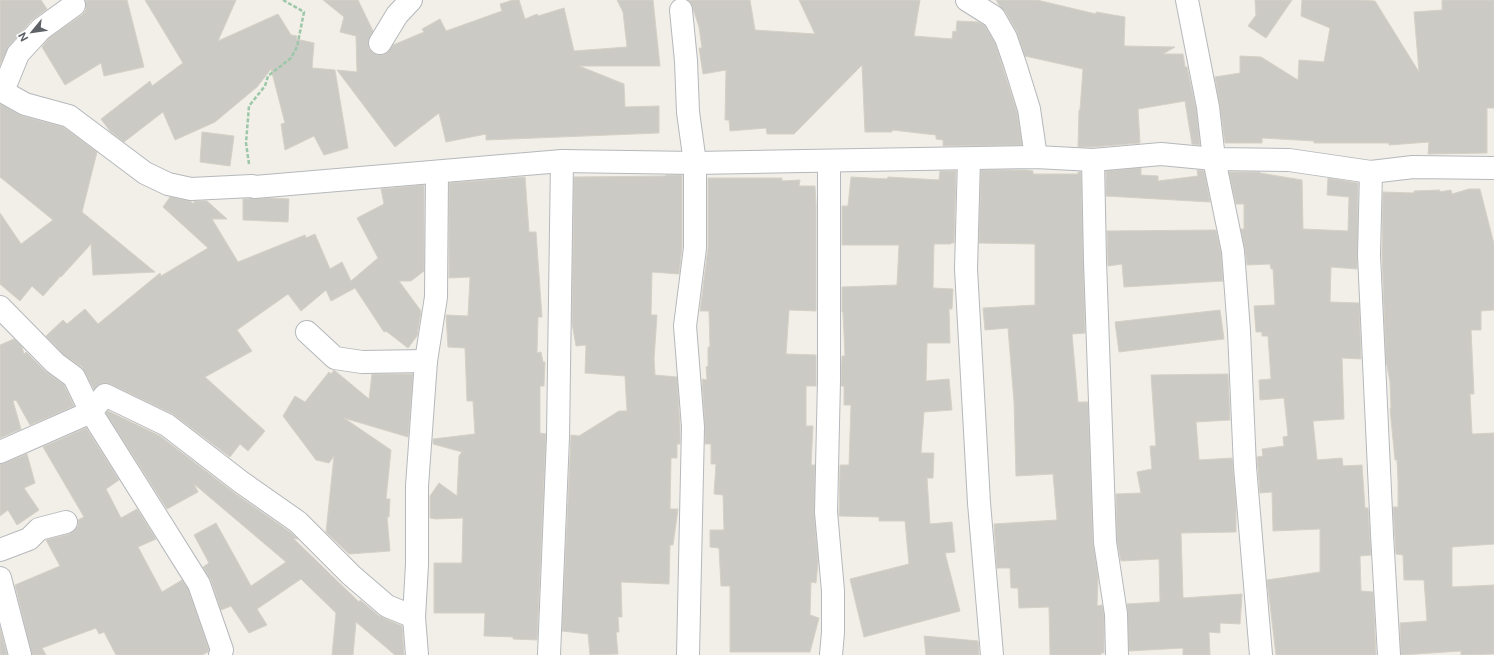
<svg xmlns="http://www.w3.org/2000/svg" width="1494" height="655" font-family="'Public Sans',sans-serif">
  <style>
    .building { fill: #cccac5; stroke: #d6d1c6 }
    .lines { fill: none; stroke-linecap: round; stroke-linejoin: round }
    .street-casing { stroke: #b5b8bc; stroke-width: 24 }
    .path { stroke: #9cc7a9; stroke-width: 2.5; stroke-dasharray: 4 2; stroke-linecap: butt }
    .street { stroke: #fff; stroke-width: 22 }
  </style>
  <rect width="100%" height="100%" fill="#f1efe8"/>
  <!-- building -->
  <g class="building">
    <polygon points="0,0 41,0 47,9 32,20 9,46 0,65"/>
    <polygon points="87,0 127,0 144,67 104,76 101,63 65,85 42,47 49,38 82,15 86,10 85,1"/>
    <polygon points="145,0 236,0 218,41 278,14 291,35 297,36 296,39 314,43 312,68 335,70 348,148 324,155 314,136 285,150 281,124 285,123 271,69 257,87 215,122 175,140 163,112 124,142 110,131 101,119 150,81 152,86 183,63"/>
    <polygon points="323,0 358,0 373,31 368,42 369,49 373,53 380,55 386,54 393,45 424,32 422,29 440,19 446,31 502,11 500,4 513,0 519,0 525,19 537,14 538,16 564,8 574,51 627,47 623,12 617,0 653,0 660,66 579,66 624,84 625,107 659,106 659,133 486,140 486,134 446,142 439,113 395,147 337,70 357,72 356,36 340,32 344,17"/>
    <polygon points="688,0 750,0 755,30 815,34 799,0 920,0 914,36 952,39 953,31 956,32 957,21 978,22 985,26 995,43 1017,112 1022,145 943,146 943,140 936,139 936,135 892,130 892,132 865,132 862,65 794,134 767,134 766,128 730,131 729,120 725,120 726,70 703,74 699,48 702,48 699,27 691,3"/>
    <polygon points="996,0 1037,0 1096,14 1096,12 1125,17 1124,46 1175,47 1163,54 1183,54 1185,67 1187,67 1196,109 1200,145 1192,144 1185,101 1138,109 1140,143 1093,147 1078,147 1079,110 1080,110 1083,69 1025,56 1017,32 1005,11 999,5"/>
    <polygon points="1255,0 1292,0 1266,38 1248,26 1256,15"/>
    <polygon points="1302,0 1359,0 1375,1 1419,72 1414,12 1442,10 1442,0 1494,0 1494,108 1487,108 1487,153 1428,154 1429,142 1389,145 1389,143 1314,143 1314,141 1262,138 1262,143 1225,143 1220,106 1215,77 1240,73 1240,56 1261,57 1298,80 1299,60 1324,62 1330,28 1301,16"/>
    <polygon points="0,104 22,116 63,127 97,152 82,212 155,272 93,275 91,244 61,277 58,277 59,278 43,296 32,286 20,301 0,284 0,213 21,244 53,220 0,177"/>
    <polygon points="202,132 234,136 230,166 200,162"/>
    <polygon points="1141,168 1141,175 1158,176 1158,181 1198,176 1197,170 1204,171 1210,202 1106,196 1106,171"/>
    <polygon points="981,170 1025,170 1033,171 1033,174 1078,174 1078,172 1081,172 1085,333 1072,334 1078,402 1088,402 1093,543 1098,577 1097,606 1102,605 1104,615 1104,653 1101,653 1101,655 1050,655 1049,607 1019,608 1018,588 1011,588 1010,568 997,568 994,524 1057,520 1053,474 1016,476 1014,402 1008,328 985,330 983,308 1035,305 1035,244 979,243"/>
    <polygon points="940,171 956,171 954,243 951,243 951,244 934,244 933,288 953,289 952,309 949,309 950,343 927,343 926,381 949,379 952,410 924,412 921,453 934,453 933,478 927,478 930,524 952,522 955,552 945,553 960,611 864,637 850,579 909,564 905,521 879,521 879,517 839,516 840,465 849,465 851,405 844,405 844,386 841,386 842,356 845,356 843,312 842,312 842,287 897,285 899,245 842,245 842,206 848,206 851,177 887,179 888,177 939,180"/>
    <polygon points="1229,172 1260,172 1260,173 1302,180 1303,229 1348,231 1349,197 1327,195 1328,178 1358,183 1357,269 1331,267 1330,302 1359,303 1361,359 1342,358 1344,419 1313,421 1317,460 1342,458 1343,466 1362,465 1365,508 1368,508 1371,555 1360,556 1361,591 1373,592 1376,655 1276,655 1267,580 1320,572 1320,529 1273,531 1272,492 1260,493 1257,457 1263,456 1262,449 1284,446 1283,437 1288,436 1284,398 1260,400 1259,380 1271,379 1268,336 1262,336 1262,332 1256,332 1254,306 1275,305 1273,269 1271,269 1270,264 1247,265 1245,249 1241,229 1244,229 1244,204 1236,204"/>
    <polygon points="666,175 682,175 682,247 679,274 652,272 651,315 657,315 654,359 655,375 677,377 680,427 680,444 677,444 677,458 671,458 670,509 678,509 673,545 670,545 669,584 621,582 622,617 618,617 619,632 616,632 618,654 590,655 588,634 562,631 571,435 579,436 619,411 627,411 625,376 585,373 586,345 576,346 572,323 574,177 666,176"/>
    <polygon points="525,177 529,232 536,232 542,317 538,317 537,353 541,352 543,362 545,362 544,386 540,386 540,433 546,434 537,640 513,639 513,637 484,636 485,613 434,613 434,563 462,563 463,518 435,519 430,518 430,496 439,483 457,496 459,456 462,452 433,444 433,439 475,434 473,401 467,401 465,348 448,347 446,315 468,316 470,277 449,278 449,183"/>
    <polygon points="708,178 782,178 782,181 800,180 799,186 815,186 816,206 816,311 789,310 786,354 816,355 816,386 806,386 806,426 813,426 811,465 815,465 814,513 818,562 816,583 811,582 810,615 819,618 810,652 730,652 730,586 721,586 719,548 710,547 710,530 724,530 723,495 714,494 716,464 711,464 711,444 705,444 705,426 702,379 707,380 706,367 708,366 708,347 710,347 709,311 700,311 708,248"/>
    <polygon points="424,185 424,271 411,281 399,281 421,311 417,336 408,348 386,331 384,332 355,288 331,301 326,290 301,311 288,294 237,330 252,351 205,377 265,431 248,451 240,444 230,457 173,414 110,384 105,383 100,384 94,389 82,367 63,354 46,336 63,320 67,324 85,309 98,324 160,273 161,276 208,248 163,207 170,197 190,201 194,204 194,201 207,201 227,219 212,219 238,262 305,235 306,238 315,234 330,269 342,262 351,281 378,258 357,218 384,204 381,189"/>
    <polygon points="1469,189 1480,189 1494,244 1494,310 1481,311 1481,330 1471,330 1474,394 1470,394 1472,434 1494,433 1494,544 1452,547 1452,587 1494,585 1494,654 1461,655 1461,651 1401,655 1400,623 1427,621 1424,580 1404,580 1403,555 1396,554 1393,507 1398,507 1398,481 1397,460 1395,460 1390,409 1391,408 1390,382 1386,360 1382,255 1383,192 1414,193 1414,191 1440,190 1439,192 1451,190 1452,194"/>
    <polygon points="270,198 289,199 288,222 243,220 243,199"/>
    <polygon points="1216,230 1221,253 1223,281 1124,287 1122,264 1108,266 1107,231"/>
    <polygon points="1220,310 1224,339 1119,352 1115,322"/>
    <polygon points="14,339 22,347 24,354 26,352 46,372 64,385 74,406 30,425 16,400 13,401 21,429 0,438 0,345"/>
    <polygon points="334,370 369,399 372,374 413,374 408,437 344,418 391,450 386,499 390,499 389,517 387,517 390,551 349,554 326,532 334,456 329,463 316,460 283,416 295,396 305,402 329,372 331,374"/>
    <polygon points="1228,374 1230,420 1196,422 1199,460 1232,458 1236,506 1236,532 1181,533 1183,598 1242,594 1240,624 1220,623 1220,633 1209,632 1210,655 1183,655 1183,648 1129,651 1127,604 1160,602 1159,559 1121,561 1117,541 1116,494 1141,493 1137,472 1152,469 1150,446 1156,446 1151,375"/>
    <polygon points="108,411 160,436 233,492 290,532 298,539 293,538 359,602 360,600 379,616 402,626 404,655 395,655 356,622 353,655 332,655 336,613 301,579 257,609 267,625 249,633 231,606 221,610 211,580 203,567 209,563 194,535 216,523 251,586 286,562 194,484 198,492 167,509 106,413"/>
    <polygon points="86,428 119,480 106,489 121,518 137,509 156,539 138,547 162,592 182,580 188,589 209,650 208,652 202,655 116,655 104,632 99,634 96,628 42,648 46,655 32,655 15,585 60,566 46,540 69,534 74,531 78,526 78,520 84,517 43,447"/>
    <polygon points="27,454 35,483 24,488 39,510 17,525 8,510 0,516 0,464 5,463"/>
    <polygon points="0,628 7,655 0,655"/>
    <polygon points="924,636 978,641 979,655 926,655"/>
  </g>
  <g class="lines">
    <defs>
      <g id="street">
        <polyline points="967,0 994,17 1006,38 1015,64 1029,109 1036,157"/>
        <polyline points="1187,0 1208,107 1214,159 1233,251 1239,331 1245,467 1261,655"/>
        <polyline points="681,10 686,61 688,112 695,163 695,248 685,326 693,427 688,655"/>
        <polyline points="380,43 397,15 411,0"/>
        <polyline points="0,90 25,104 69,116 145,173 168,184 191,189 252,186 254,187 562,161 695,163 1036,157 1093,160 1161,154 1214,159 1289,160 1371,172 1413,167 1494,168"/>
        <polyline points="3,91 18,54 41,29 74,5"/>
        <polyline points="969,159 966,269 979,503 992,655"/>
        <polyline points="1093,160 1095,261 1105,542 1116,614 1117,655"/>
        <polyline points="829,161 829,380 826,512 833,591 833,632 831,655"/>
        <polyline points="1371,172 1369,255 1382,534 1389,655"/>
        <polyline points="0,307 55,363 74,377 91,412 199,584 222,650 220,655"/>
        <polyline points="307,332 335,358 362,362 426,361"/>
        <polyline points="0,452 91,412 105,395 167,425 241,482 298,522 351,575 387,606 414,617"/>
        <polyline points="0,550 29,539 39,529 66,522"/>
        <polyline points="0,578 20,655"/>
        <polyline points="417,655 414,617 417,564 417,486 426,361 436,297 437,172"/>
        <polyline points="549,655 558,437 562,161"/>
      </g>
    </defs>
    <!-- street casing -->
    <use href="#street" class="street-casing"/>
    <!-- path -->
    <polyline class="path" points="249,164 246,143 249,106 265,86 268,76 291,58 297,47 304,12 283,0"/>
    <!-- street -->
    <use href="#street" class="street"/>
  </g>
  <!-- north arrow -->
  <g transform="translate(32 32) rotate(241)" stroke="#ffffff" stroke-width="3" paint-order="stroke">
  <path d="M0-3L7 15L0 10L-7 15Z" fill="#5f6368"/>
  <text y="-6" font-size="11" font-weight="bold" text-anchor="middle" fill="#5f6368">N</text>
  </g>
</svg>
